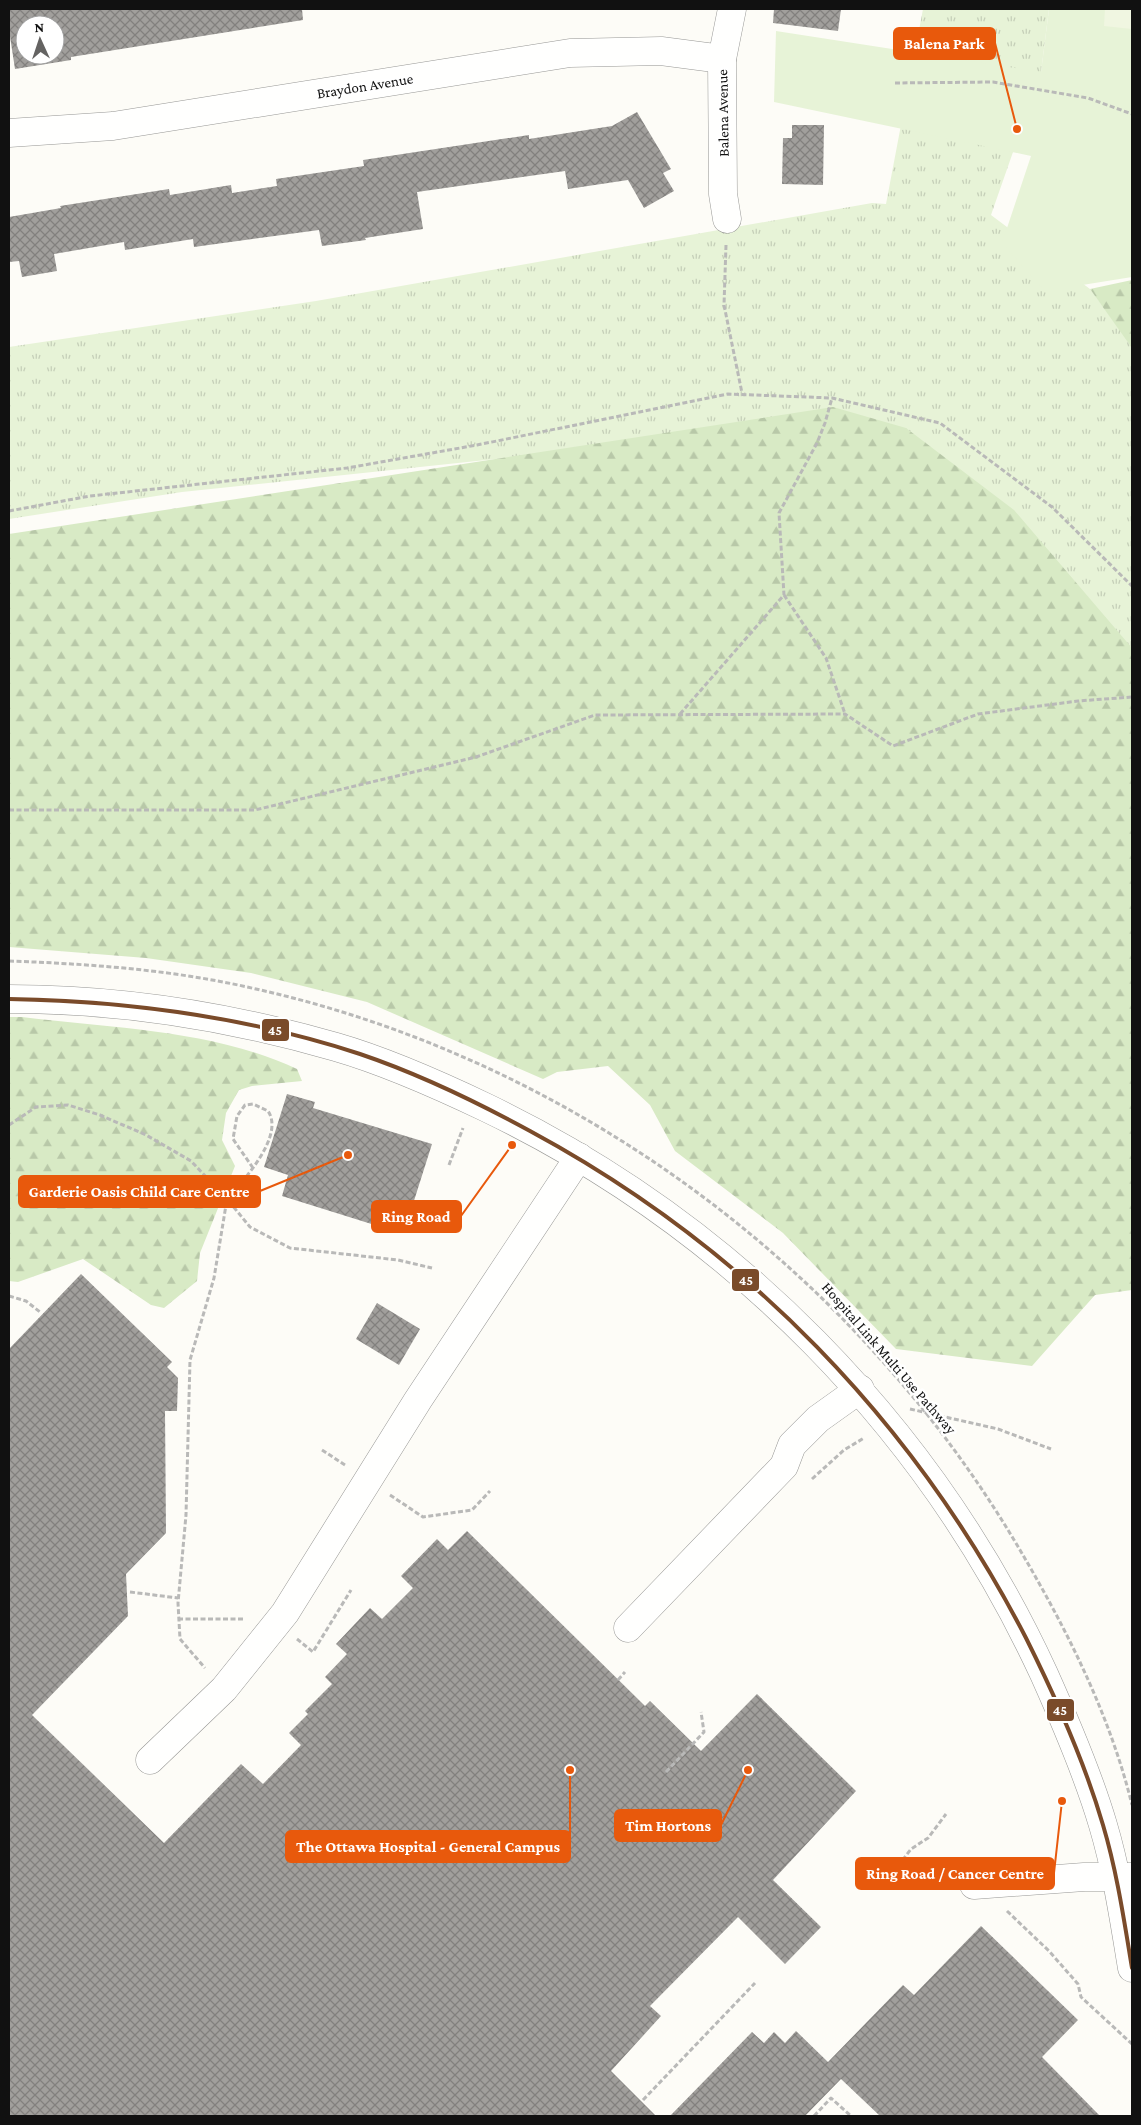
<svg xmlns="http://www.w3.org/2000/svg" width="1141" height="2125" font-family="'Crimson Pro',serif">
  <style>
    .grass { fill: url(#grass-tufts) }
    .forest { fill: url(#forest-firs) }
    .park { fill: #e7f3d7 }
    .pitch { fill: #f0f6e1 }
    .building { fill: url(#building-cross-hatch); fill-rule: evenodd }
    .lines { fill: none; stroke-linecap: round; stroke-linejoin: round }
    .minor-casing { stroke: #979795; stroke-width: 29 }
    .path { stroke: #b9b9b8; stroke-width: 3; stroke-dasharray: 5 2.5; stroke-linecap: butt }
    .minor { stroke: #fffffe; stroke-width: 28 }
    .bus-1-casing { stroke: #fff; stroke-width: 8 }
    .bus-1 { stroke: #7a4b2a; stroke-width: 4 }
    .labels { text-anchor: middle; stroke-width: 5; stroke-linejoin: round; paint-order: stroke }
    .street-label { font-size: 15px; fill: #111; stroke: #fff }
    .leader { fill: none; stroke: #e8590c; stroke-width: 2 }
    .callout-dot { fill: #e8590c; stroke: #fff; stroke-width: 2 }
    .callout { fill: #e8590c; stroke: #e8590c; stroke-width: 2 }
    .callout-label { font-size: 16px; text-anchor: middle; font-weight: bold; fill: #fff }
    .line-badge { stroke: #fff; stroke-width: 2 }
    .badge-label { font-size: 14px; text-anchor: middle; font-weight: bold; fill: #fff }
  </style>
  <defs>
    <pattern id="grass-tufts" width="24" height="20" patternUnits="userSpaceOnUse" patternTransform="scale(1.25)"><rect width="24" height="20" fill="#e7f3d7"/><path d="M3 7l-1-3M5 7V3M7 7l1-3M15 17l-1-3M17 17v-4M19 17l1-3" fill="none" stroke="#c5cfb8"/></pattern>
    <pattern id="forest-firs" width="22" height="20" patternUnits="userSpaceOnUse" patternTransform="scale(1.25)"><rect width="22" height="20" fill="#d8eac5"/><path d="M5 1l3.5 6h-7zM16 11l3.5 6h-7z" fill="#b8c8a8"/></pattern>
    <pattern id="building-cross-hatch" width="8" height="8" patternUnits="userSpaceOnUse" patternTransform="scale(1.25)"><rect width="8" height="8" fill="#a19f9c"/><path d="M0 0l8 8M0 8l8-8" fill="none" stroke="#82807e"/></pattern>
  </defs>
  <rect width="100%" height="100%" fill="#fdfcf7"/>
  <!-- grass -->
  <polygon class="grass" points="923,9 1049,9 1041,72 991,215 1090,289 1132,346 1132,677 867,420 182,492 9,519 9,347 316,301 872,203 886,204"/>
  <!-- forest -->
  <g class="forest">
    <polygon points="1132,280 1132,348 1090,289"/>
    <polygon points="833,407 906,428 1014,510 1132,648 1132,1290 1095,1295 1032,1366 896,1349 783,1233 675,1151 650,1105 608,1066 557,1072 543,1079 367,1002 251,973 146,958 9,947 9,534"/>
    <path d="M9 1017H22C112 1028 214 1030 297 1069L302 1081 252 1086 239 1090 226 1113 222 1140 235 1166 200 1253 197 1281 164 1308 151 1305 83 1259 18 1282 9 1281Z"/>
  </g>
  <!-- park -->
  <polygon class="park" points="1049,9 1132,9 1132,277 1045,291 1002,243 1031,156 774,102 776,31 1041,72"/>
  <!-- pitch -->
  <polygon class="pitch" points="1105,9 1132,9 1132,29 1104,26"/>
  <!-- building -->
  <g class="building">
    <path d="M9 9H302L303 20 71 57V60L15 69 9 30ZM25 25H55V55H25Z"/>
    <polygon points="774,9 841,9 838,31 773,23"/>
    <polygon points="637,112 671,169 663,173 674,191 644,208 628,180 568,189 565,171 417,192 423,229 365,238 366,240 322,246 319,230 194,247 193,239 125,250 124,242 54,254 57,271 22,277 19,261 9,262 9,217 61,208 60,206 169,189 170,195 231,185 232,193 277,186 276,179 364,166 363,160 529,135 529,139 612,126"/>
    <polygon points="792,125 824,125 823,185 782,184 783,138 792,138"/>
    <polygon points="287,1094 315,1102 313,1108 432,1144 412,1207 405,1205 397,1232 282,1196 288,1175 264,1167"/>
    <polygon points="81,1274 172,1362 167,1367 178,1378 177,1411 165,1411 166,1533 126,1574 128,1616 32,1715 164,1843 241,1764 263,1784 301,1745 289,1733 308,1714 305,1711 332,1684 325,1677 347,1654 336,1644 370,1608 382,1619 413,1588 401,1576 437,1539 448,1550 467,1531 645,1706 650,1701 701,1751 757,1694 856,1791 773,1880 821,1927 785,1964 738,1917 650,2006 661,2016 611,2071 656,2116 9,2116 9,1349"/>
    <polygon points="377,1303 420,1329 399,1365 356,1339"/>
    <polygon points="981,1926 1078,2020 1042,2057 1100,2116 880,2116 841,2079 805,2116 670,2116 752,2032 764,2043 774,2032 785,2043 796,2031 828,2062 903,1985 914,1995"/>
  </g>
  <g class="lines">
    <defs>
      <g id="minor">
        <polyline points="9,133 113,126 570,53 661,51 722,59"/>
        <polyline points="727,219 723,194 722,59 732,9"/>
        <path d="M9 999C121 999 229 1016 336 1047 388 1062 439 1085 487 1108 732 1226 930 1427 1044 1674 1066 1723 1088 1774 1103 1825 1117 1872 1124 1920 1132 1968"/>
        <polyline points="628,1628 784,1466 792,1445 818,1419 860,1389"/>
        <polyline points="150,1760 224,1689 285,1613 418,1400 579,1157"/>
        <polyline points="974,1885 1084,1877 1132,1877"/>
      </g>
    </defs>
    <!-- minor casing -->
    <use href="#minor" class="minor-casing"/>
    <!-- path -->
    <g class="path">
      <polyline points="895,83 993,82 1088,98 1132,114"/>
      <polyline points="726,245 724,305 742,393"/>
      <polyline points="9,511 90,496 347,468 477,445 728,394 832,398 940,423 1052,507 1132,586"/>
      <polyline points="784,595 826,658 845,714"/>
      <polyline points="680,714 784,595 779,513 817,443 825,423 832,398"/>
      <polyline points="9,810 255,810 476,757 595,715 845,714 893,746 978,714 1078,701 1132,697"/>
      <path d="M9 961C92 964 175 970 256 989 573 1060 856 1270 1020 1550 1067 1630 1110 1715 1132 1805"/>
      <polyline points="9,1125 36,1107 68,1105 100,1115 146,1135 191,1161 227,1199 214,1278 190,1360 186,1515 178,1603 180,1639 205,1668"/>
      <polyline points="449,1165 463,1128"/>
      <path d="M253 1168 233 1139 237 1116 245 1105 253 1104 268 1111C285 1136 243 1181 227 1199L250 1227 290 1248 398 1260 432 1268"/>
      <polyline points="9,1296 26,1301 40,1312"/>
      <polyline points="910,1409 998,1429 1051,1449"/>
      <polyline points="322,1450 345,1465"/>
      <polyline points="812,1479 844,1450 864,1438"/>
      <polyline points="390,1495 423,1517 472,1510 490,1491"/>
      <polyline points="130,1592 178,1598"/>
      <polyline points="178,1619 245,1619"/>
      <polyline points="297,1639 313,1652 351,1590"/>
      <polyline points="618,1680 625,1672"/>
      <polyline points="666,1772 704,1732 701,1712"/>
      <polyline points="898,1866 911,1849 928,1838 946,1814"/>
      <polyline points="1007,1911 1049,1951 1078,1984 1081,1997 1132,2044"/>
      <polyline points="643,2100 755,1983"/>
      <polyline points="814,2116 831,2098 851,2116"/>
    </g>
    <!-- minor -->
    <use href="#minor" class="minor"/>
    <defs>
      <path id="bus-1" d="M9 999C128 1001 247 1017 360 1054 419 1074 475 1101 530 1131 745 1247 914 1421 1026 1638 1056 1698 1084 1760 1103 1825 1117 1872 1124 1920 1132 1968"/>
    </defs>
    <!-- bus-1 casing -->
    <use href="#bus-1" class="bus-1-casing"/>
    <!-- bus-1 -->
    <use href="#bus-1" class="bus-1"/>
  </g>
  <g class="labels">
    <!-- street labels -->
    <g class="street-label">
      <text transform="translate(365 86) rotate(-9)" y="5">Braydon Avenue</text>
      <text transform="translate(723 113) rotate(-91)" y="5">Balena Avenue</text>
      <text transform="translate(889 1358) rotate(49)" y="5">Hospital Link Multi Use Pathway</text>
    </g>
  </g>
  <!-- callouts -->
  <path class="leader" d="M1017 129L995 43M348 1155L260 1191M512 1145L461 1216M748 1770L721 1825M570 1770L570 1847M1062 1801L1054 1873"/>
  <g class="callout-dot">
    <circle cx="1017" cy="129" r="5"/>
    <circle cx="348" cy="1155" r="5"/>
    <circle cx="512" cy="1145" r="5"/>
    <circle cx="748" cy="1770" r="5"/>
    <circle cx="570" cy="1770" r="5"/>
    <circle cx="1062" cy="1801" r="5"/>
  </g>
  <g class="callout">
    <rect x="894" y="28" width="101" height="31" rx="5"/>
    <rect x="19" y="1176" width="241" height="31" rx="5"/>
    <rect x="372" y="1201" width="89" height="31" rx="5"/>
    <rect x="615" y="1810" width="106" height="31" rx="5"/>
    <rect x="286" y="1831" width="284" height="31" rx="5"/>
    <rect x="856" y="1858" width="198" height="31" rx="5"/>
  </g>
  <g class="callout-label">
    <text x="944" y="49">Balena Park</text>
    <text x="139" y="1197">Garderie Oasis Child Care Centre</text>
    <text x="416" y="1222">Ring Road</text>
    <text x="668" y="1831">Tim Hortons</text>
    <text x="428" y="1852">The Ottawa Hospital - General Campus</text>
    <text x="955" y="1879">Ring Road / Cancer Centre</text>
  </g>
  <g class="line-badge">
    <rect x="261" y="1018" width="29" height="24" rx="5" fill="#7a4b2a"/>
    <rect x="731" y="1268" width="29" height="24" rx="5" fill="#7a4b2a"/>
    <rect x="1046" y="1698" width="29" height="24" rx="5" fill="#7a4b2a"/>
  </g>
  <g class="badge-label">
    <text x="275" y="1035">45</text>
    <text x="746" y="1285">45</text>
    <text x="1060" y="1715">45</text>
  </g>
  <!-- border -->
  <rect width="1141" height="2125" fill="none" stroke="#111111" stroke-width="20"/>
  <!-- north arrow -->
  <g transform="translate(40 40) rotate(357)"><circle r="24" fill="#ffffff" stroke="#a0a0a0"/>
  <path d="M0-4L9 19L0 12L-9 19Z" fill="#646362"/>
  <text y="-8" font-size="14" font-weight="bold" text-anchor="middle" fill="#111111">N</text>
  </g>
</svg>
